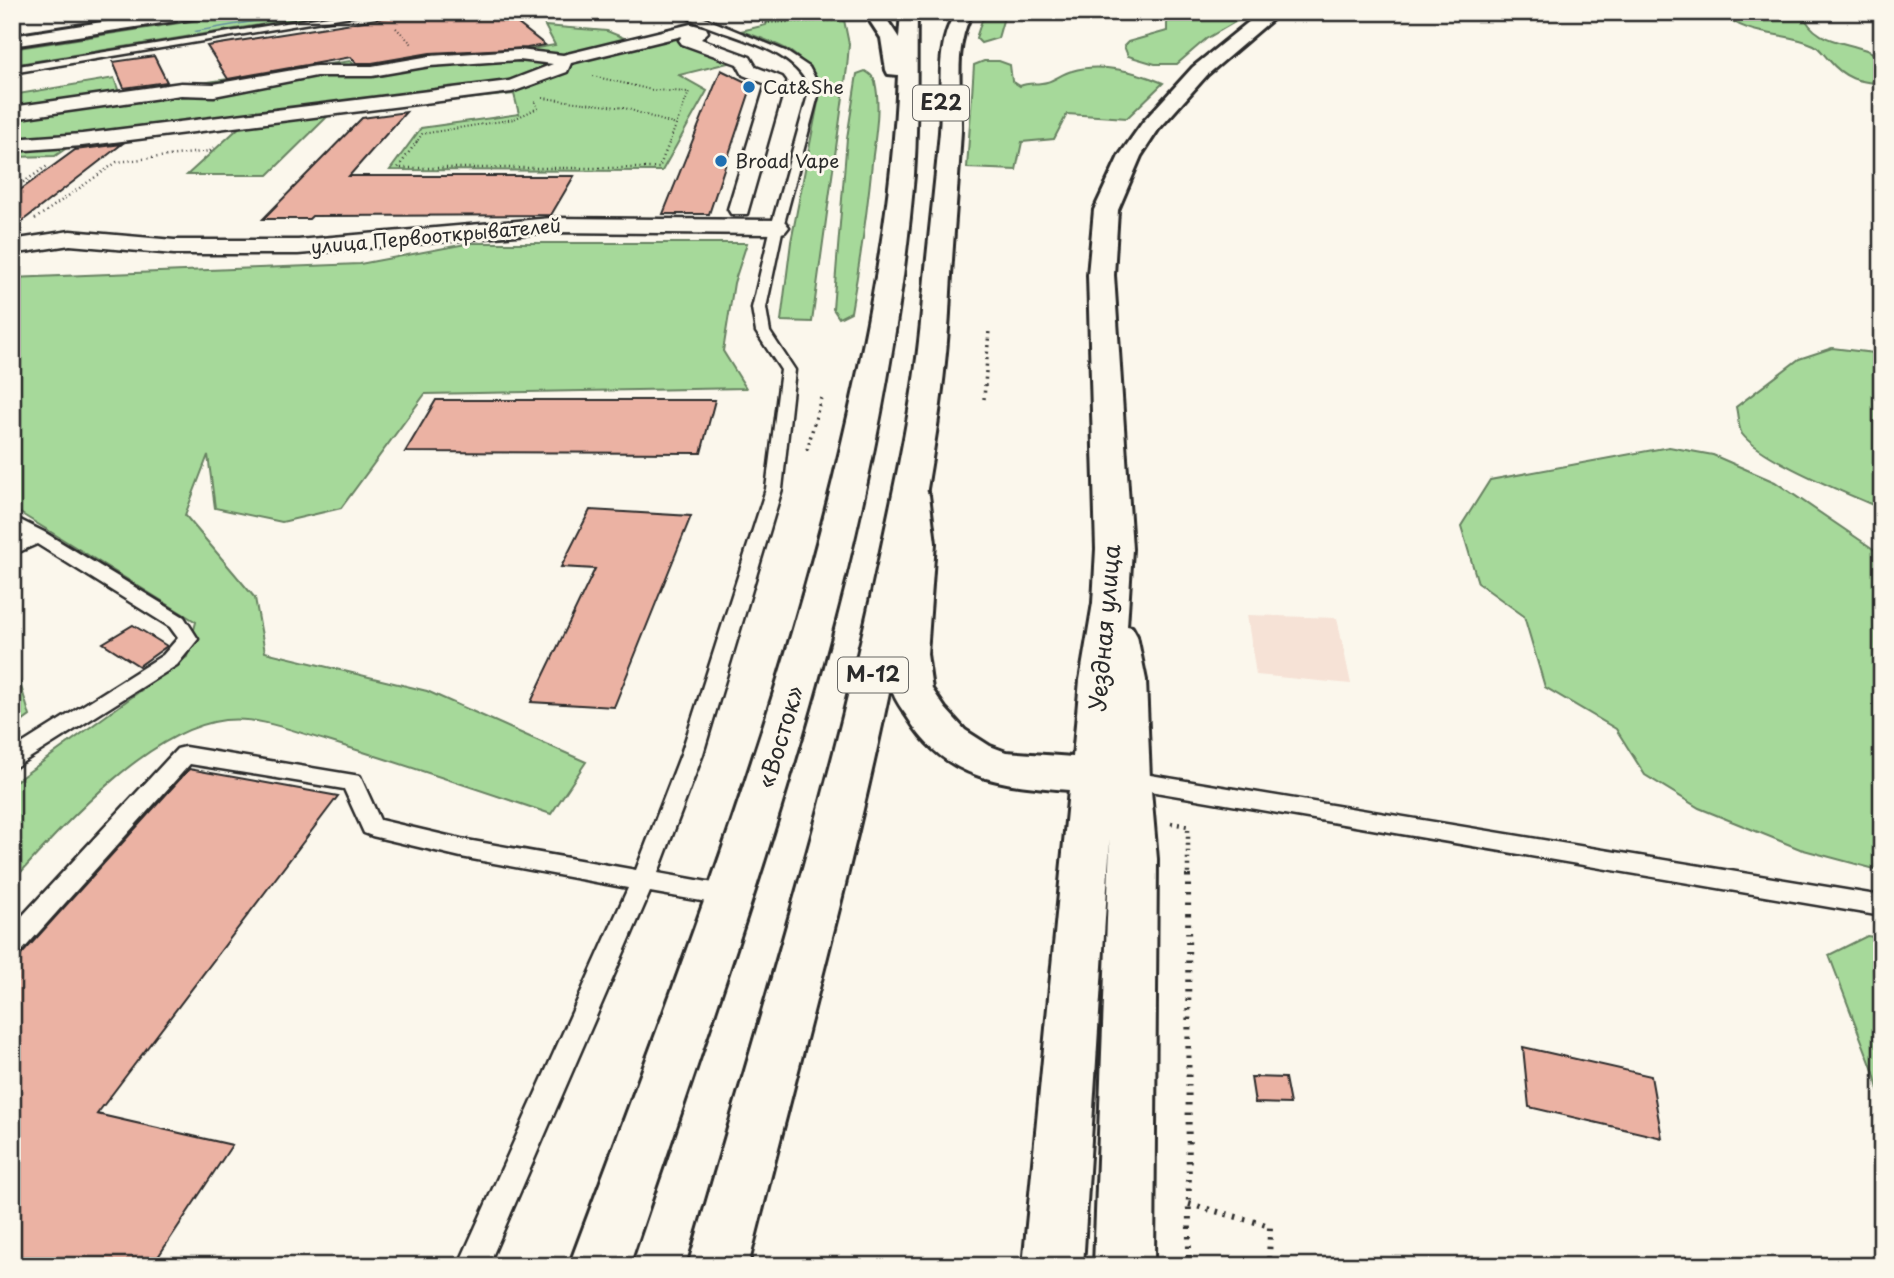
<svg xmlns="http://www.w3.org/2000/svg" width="1894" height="1278" font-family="'Playpen Sans',sans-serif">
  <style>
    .built { fill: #f6e2d6 }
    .green { fill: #a6d99a; stroke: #688262; stroke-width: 2 }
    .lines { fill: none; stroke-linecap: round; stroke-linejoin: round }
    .stream { fill: #638c9e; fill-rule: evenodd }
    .building { fill: #ebb2a3; stroke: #2b2b2b; stroke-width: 2 }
    .lane-casing { stroke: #2b2b2b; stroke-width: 5 }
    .street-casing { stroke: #2b2b2b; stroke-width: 5 }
    .secondary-casing { stroke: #2b2b2b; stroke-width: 6 }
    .highway-casing { stroke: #2b2b2b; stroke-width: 6 }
    .path-far4 { stroke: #2b2b2b; stroke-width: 2; stroke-dasharray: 1 2.5; stroke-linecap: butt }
    .path-far3 { stroke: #2b2b2b; stroke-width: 2.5; stroke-dasharray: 1 3.5; stroke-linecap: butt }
    .path-far2 { stroke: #2b2b2b; stroke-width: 3.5; stroke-dasharray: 2 4.5; stroke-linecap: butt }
    .path-far1 { stroke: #2b2b2b; stroke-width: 4.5; stroke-dasharray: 2 5; stroke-linecap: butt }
    .path { stroke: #2b2b2b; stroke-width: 6; stroke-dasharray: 2.5 7; stroke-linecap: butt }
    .lane { fill: #fbf7ec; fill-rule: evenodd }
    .street { fill: #fbf7ec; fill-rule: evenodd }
    .secondary { fill: #fbf7ec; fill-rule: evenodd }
    .highway { fill: #fbf7ec; fill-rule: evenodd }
    .poi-dot { fill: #1f6fb2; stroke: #fbf7ec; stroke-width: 2.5 }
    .labels { text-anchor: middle; stroke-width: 6; stroke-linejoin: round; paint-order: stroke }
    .far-poi-label { font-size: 19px; fill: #2b2b2b; stroke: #fbf7ec; text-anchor: start }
    .far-street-label { font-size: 19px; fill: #2b2b2b; stroke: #fbf7ec }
    .shield { fill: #fbf7ec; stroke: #696865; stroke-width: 2 }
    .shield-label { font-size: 21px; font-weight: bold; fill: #2b2b2b }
    .street-label { font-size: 23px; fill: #2b2b2b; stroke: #fbf7ec }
  </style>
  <rect width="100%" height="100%" fill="#fbf7ec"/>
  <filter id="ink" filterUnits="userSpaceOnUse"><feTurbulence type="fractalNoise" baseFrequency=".0143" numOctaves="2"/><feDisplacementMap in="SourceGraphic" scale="14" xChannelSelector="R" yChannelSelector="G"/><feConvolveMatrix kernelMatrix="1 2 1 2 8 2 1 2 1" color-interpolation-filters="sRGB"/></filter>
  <g filter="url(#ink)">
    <!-- built -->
    <polygon class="built" points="1247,615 1337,618 1351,684 1256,675"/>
    <!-- green -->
    <g class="green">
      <polygon points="250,12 340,12 12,65 12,49"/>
      <path d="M773 12H863L869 18 844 20 849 44 847 68 812 322 781 321 791 242 821 87C800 49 780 45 741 31L766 25Z"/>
      <polygon points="1176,12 1252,12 1206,39 1177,64 1155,64 1128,56 1124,46 1128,42 1167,31 1167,18"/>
      <path d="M1722 12H1802C1816 50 1857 38 1882 59V83C1859 83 1844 78 1829 60 1824 55 1820 48 1814 45 1784 31 1746 38 1722 12Z"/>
      <polygon points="992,17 1004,17 998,38 981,43 976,38 982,20"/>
      <polygon points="545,26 607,31 641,45 674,38 732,62 679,75 707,91 662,171 390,170 421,128 519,114 514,94 331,113 268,175 187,175 244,123 74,143 55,156 12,157 12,95 114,78 120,95 350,61 361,70 413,61 383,31 483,37 502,54 555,45"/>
      <path d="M984 61H999L1010 65 1012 81 1020 86C1029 82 1037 85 1047 82 1055 80 1063 73 1072 71 1100 62 1137 72 1163 83L1127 118 1067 114 1054 139 1022 142 1016 170 967 168 974 65Z"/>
      <path d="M865 71C870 74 873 76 875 82 881 108 875 137 872 163 867 213 860 262 851 312L839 318 833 309 847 138 857 74Z"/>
      <path d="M471 243H747L734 283 723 351 746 388 425 394 341 508 282 522 215 508 208 455 185 515 255 598 265 652 427 691 586 762 551 814C477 789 403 764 328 741 295 732 260 716 225 720 148 729 62 827 12 882V784L187 657 196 622 12 508V278L360 264Z"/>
      <path d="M1832 348 1882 354V509C1849 494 1762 460 1742 434 1738 427 1738 415 1736 407L1799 359Z"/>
      <polygon points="1669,447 1713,455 1775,482 1882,555 1882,871 1800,849 1699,808 1645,775 1616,729 1545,687 1524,616 1478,583 1461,526 1490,480"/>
      <polygon points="12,668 16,670 30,716 12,729"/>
      <polygon points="1867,936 1882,938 1882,1106 1874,1073 1829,955"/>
    </g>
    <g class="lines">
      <!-- stream -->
      <polygon class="stream" points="301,12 312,12 196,32 194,31"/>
    </g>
    <!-- building -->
    <g class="building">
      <polygon points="421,12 503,12 545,45 527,48 430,53 372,63 356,63 351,57 228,79 207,46"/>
      <polygon points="154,56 167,82 124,88 113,62"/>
      <polygon points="721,70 752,85 709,214 663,214"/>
      <polygon points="406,112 349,176 574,176 551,215 312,216 309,219 263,219 362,118"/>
      <polygon points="122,144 12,229 12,196 75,150"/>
      <polygon points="436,400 715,400 701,453 405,452"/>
      <polygon points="590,510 691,516 614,707 531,702 595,569 561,567"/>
      <polygon points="133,625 167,646 139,666 103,643"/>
      <polygon points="189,769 338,796 97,1114 232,1145 152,1266 12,1266 12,965"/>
      <polygon points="1523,1047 1651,1076 1662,1138 1529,1107"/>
      <polygon points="1251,1077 1285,1078 1290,1104 1255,1103"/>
    </g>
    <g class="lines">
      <defs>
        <g id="lane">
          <polygon points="354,12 375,12 12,73 12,67"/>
          <path d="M678 12H690L785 51 809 67 820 88 783 227 766 308 770 332 795 370 782 489 703 754 658 873 730 886 738 889 742 896 738 903 730 906 650 892 488 1266H458L628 888 461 857 372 836 364 833 344 789 190 764 21 952 12 955V927L177 749 185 747 360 776 380 820 461 839 636 870 681 754 766 489 781 370 756 332 752 308 771 227 810 88C788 40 719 39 678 12Z"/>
          <polygon points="12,516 44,532 184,617 198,639 177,665 12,769 12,750 163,655 178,638 170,627 37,544 12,555 12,543 24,536 12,529"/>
          <polygon points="1126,771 1882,896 1882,916 1126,787 1118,785 1115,779 1118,773"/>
        </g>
        <g id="street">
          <polygon points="691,24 706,28 708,32 701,39 750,57 756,67 782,77 785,81 747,214 731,214 728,209 766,84 743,75 737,64 682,44 679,40 682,36 571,63 567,72 512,92 82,146 12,151 12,139 82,134 509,81 553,64 519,60 430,66 372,76 316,76 214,96 181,95 12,119 12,107 181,83 214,84 316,66 372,66 430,56 519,50 563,55"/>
          <polygon points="551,218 777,220 785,222 789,227 785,232 777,234 551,232 298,254 174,254 70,245 12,254 12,240 70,231 174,240 298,240"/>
        </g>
        <path id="secondary" d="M1261 12H1281L1207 75 1158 130 1141 156 1118 210 1114 275 1132 549 1127 626 1132 627 1137 636 1146 680 1150 779 1157 859 1154 1266H1094L1110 840 1083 1266H1023L1069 790C1006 785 947 781 910 721 904 711 894 700 892 689 883 651 892 610 896 572 897 563 899 554 899 545 900 527 890 503 900 488L912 485 924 488 929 495 935 543 927 654 932 689 945 708 965 730 990 746 1006 752 1073 757 1080 680 1093 603 1096 549 1088 275 1094 210 1119 156 1143 122 1193 67Z"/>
        <g id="highway">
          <polygon points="166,12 209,12 201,17 12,46 12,36"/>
          <path d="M864 12H882L899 38 901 12H917C916 66 918 121 914 175 882 552 749 910 629 1266H569C671 993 778 722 843 438 871 319 893 198 898 75L888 74 886 70 881 38Z"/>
          <path d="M956 12H973C952 47 962 92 961 131 958 185 953 238 950 292 947 382 930 471 915 559 873 797 807 1031 748 1266H688C755 1032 829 799 879 560 897 474 917 387 923 299 928 243 935 188 940 132 943 92 934 46 956 12Z"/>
        </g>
      </defs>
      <!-- lane casing -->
      <use href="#lane" class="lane-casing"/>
      <!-- street casing -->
      <use href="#street" class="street-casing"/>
      <!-- secondary casing -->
      <use href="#secondary" class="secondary-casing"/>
      <!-- highway casing -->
      <use href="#highway" class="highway-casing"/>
      <!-- path-far4 -->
      <g class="path-far4">
        <polyline points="589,12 631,14 643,18"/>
        <polyline points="390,15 406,12"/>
        <polyline points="762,23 849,20"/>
        <polyline points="396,28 412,44"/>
        <polyline points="593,76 652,90 689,92 669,143"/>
        <polyline points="543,98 625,108 676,125"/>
        <polyline points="416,143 422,134 514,119 538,108 534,100"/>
      </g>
      <!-- path-far3 -->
      <g class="path-far3">
        <polyline points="417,141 398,168 659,168 670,141"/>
        <polyline points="12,190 49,165"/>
        <polyline points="35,219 117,162 210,151 216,145"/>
      </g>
      <!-- path-far2 -->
      <g class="path-far2">
        <polyline points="984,399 989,330"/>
        <polyline points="807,450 822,394"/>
      </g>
      <!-- path-far1 -->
      <polyline class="path-far1" points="1171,823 1188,826 1188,876"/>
      <!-- path -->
      <g class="path">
        <polyline points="1188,875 1189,1266"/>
        <polyline points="1189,1204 1270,1226 1269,1266"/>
      </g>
      <!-- lane -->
      <use href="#lane" class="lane"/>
      <!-- street -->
      <use href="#street" class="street"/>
      <!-- secondary -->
      <use href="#secondary" class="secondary"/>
      <!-- highway -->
      <use href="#highway" class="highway"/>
    </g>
  </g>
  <!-- markers -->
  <g class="poi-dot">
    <circle cx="749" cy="87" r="7"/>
    <circle cx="721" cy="161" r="7"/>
  </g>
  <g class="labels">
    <!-- far-poi labels -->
    <g class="far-poi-label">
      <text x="763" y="94">Cat&amp;She</text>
      <text x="735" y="168">Broad Vape</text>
    </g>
    <!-- far-street labels -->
    <g class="far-street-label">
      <text transform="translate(436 236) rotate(-5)" y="7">улица Первооткрывателей</text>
    </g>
    <!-- shield labels -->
    <g class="shield">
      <rect x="913" y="85.5" width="56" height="35" rx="5"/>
      <rect x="838" y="657.5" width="70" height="35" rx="5"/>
    </g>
    <g class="shield-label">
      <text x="941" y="110">E22</text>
      <text x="873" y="682">М-12</text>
    </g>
    <!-- street labels -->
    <g class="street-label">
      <text transform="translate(1105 628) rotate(-85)" y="8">Уездная улица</text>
      <text transform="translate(781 737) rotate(-73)" y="8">«Восток»</text>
    </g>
  </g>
  <!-- margin -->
  <rect width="1894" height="1278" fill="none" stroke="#fbf7ec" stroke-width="42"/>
  <rect x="21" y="21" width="1852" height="1236" fill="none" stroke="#2b2b2b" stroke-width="2.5" filter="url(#ink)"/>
</svg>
